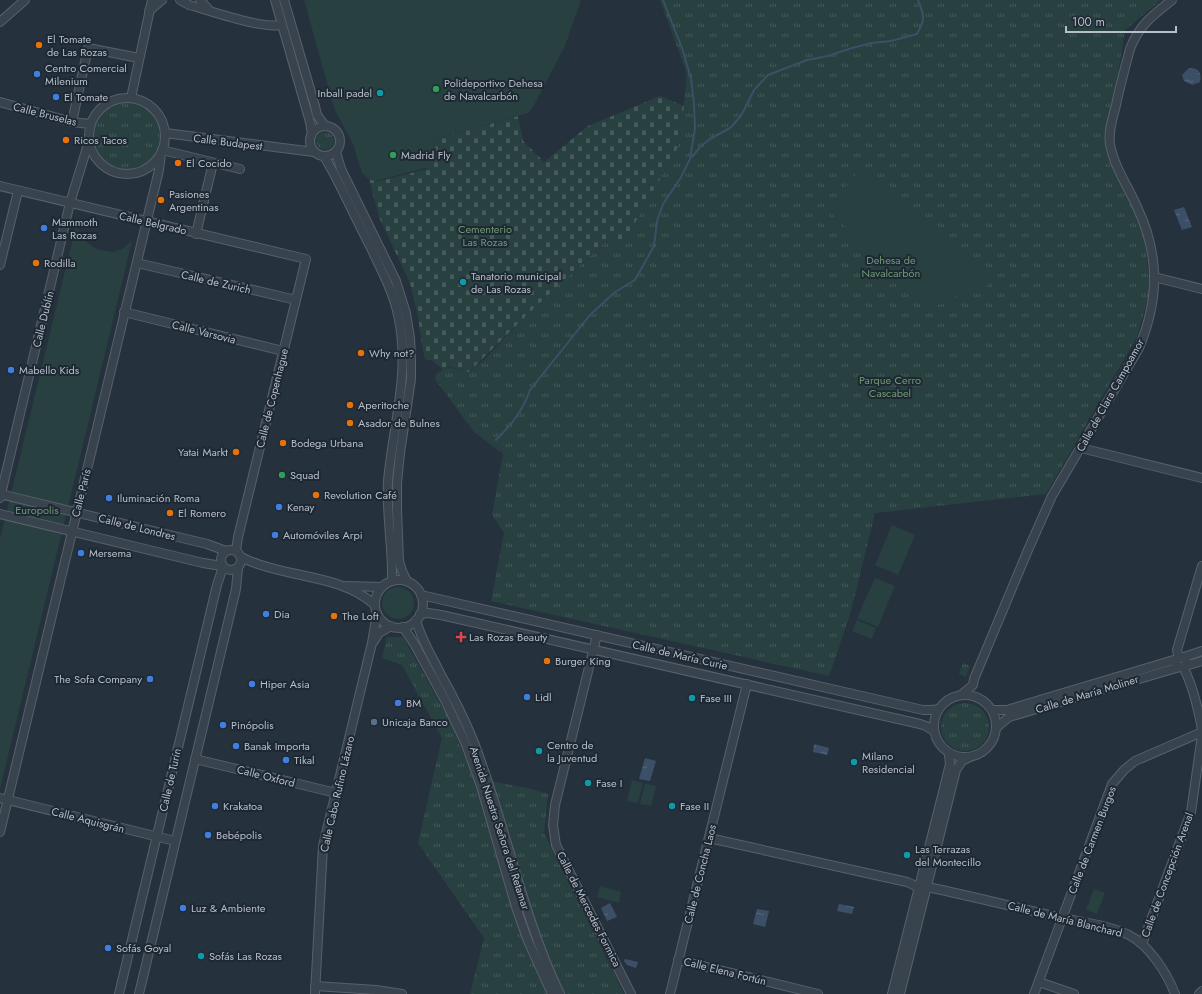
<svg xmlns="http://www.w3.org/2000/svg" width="1202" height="994" font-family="Jost,sans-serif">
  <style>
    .grass { fill: url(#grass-tufts) }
    .cemetery { fill: url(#cemetery-stones) }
    .garden { fill: #284040 }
    .water { fill: url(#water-ripples) }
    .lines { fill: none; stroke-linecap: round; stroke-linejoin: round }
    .stream { stroke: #3b5067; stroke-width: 2 }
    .minor-casing { stroke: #57616c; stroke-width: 10 }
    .minor { stroke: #39434e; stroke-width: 8 }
    .food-dot { fill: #e8710a; stroke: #1e2833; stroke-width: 1.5 }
    .shop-dot { fill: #3f7fe0; stroke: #1e2833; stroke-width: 1.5 }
    .leisure-dot { fill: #2e9e5b; stroke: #1e2833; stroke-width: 1.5 }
    .culture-dot { fill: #0f9aa8; stroke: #1e2833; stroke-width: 1.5 }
    .health-dot { fill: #e0444e; stroke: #1e2833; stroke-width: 1.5 }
    .service-dot { fill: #5c6f8a; stroke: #1e2833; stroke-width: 1.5 }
    .labels { text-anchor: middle; stroke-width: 4; stroke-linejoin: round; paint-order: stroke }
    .poi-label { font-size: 11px; fill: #b5bec9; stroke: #1e2833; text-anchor: start }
    .street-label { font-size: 11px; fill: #b5bec9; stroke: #1e2833 }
    .park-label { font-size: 11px; fill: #6d9a74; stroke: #1e2833 }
  </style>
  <defs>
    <pattern id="grass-tufts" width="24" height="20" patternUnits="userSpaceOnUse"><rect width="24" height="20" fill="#284040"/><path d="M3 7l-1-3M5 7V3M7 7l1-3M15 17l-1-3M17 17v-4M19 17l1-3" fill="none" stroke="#455a5a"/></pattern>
    <pattern id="cemetery-stones" width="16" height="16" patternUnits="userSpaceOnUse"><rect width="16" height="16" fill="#284040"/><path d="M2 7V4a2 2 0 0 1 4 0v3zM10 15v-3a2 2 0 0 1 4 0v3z" fill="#455a5a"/></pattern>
    <pattern id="water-ripples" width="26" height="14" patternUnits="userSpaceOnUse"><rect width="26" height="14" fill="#3b5067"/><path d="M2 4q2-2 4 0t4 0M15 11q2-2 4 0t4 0" fill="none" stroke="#55677b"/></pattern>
  </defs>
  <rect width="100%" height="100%" fill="#25323e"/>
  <!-- grass -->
  <g class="grass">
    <polygon points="660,0 1161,0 1125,30 1106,149 1144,231 1150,291 1137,337 1046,494 875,513 850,615 829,676 491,601 504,533 492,515 503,454 474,432 435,379 436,374 448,367 469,372 484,360 529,313 611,237 622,246 679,144 687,74"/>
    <circle cx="127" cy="136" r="34"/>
    <circle cx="325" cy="141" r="9"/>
    <polygon points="387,637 403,637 448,717 474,778 532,789 548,794 544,833 624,994 470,994 484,938 418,843 442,738 402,665 382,658"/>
    <polygon points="963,663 970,666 966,677 959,674"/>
    <circle cx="965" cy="727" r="24"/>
  </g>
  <!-- cemetery -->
  <polygon class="cemetery" points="660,96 684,106 679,145 622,246 611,237 529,313 469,372 448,366 443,370 432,360 426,360 424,356 417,312 410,283 379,217 369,179 375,181 380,181 427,169 437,152 433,140 518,116 523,141 544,162 588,126"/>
  <!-- garden -->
  <g class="garden">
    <polygon points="304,0 581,0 565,46 533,107 528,113 433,140 437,156 430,167 375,181 369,179 362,173 353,144 334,108"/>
    <polygon points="863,166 992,279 989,284 977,294 967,290 932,308 881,262 831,213 842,192"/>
    <polygon points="76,226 81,238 96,249 113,252 122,249 132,241 0,789 0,539"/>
    <polygon points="892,525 915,535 898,575 875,565"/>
    <polygon points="875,578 895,586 878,627 857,618"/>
    <circle cx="398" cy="603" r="16"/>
    <polygon points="857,620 876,628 872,639 852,631"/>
    <polygon points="632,780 643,783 638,803 627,801"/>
    <polygon points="645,784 656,786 651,806 640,804"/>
    <polygon points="600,886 621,892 619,903 597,897"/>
    <polygon points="1094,889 1105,893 1097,914 1086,910"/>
  </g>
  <!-- water -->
  <g class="water">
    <path d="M1189 68C1199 67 1202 74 1200 82L1192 85 1184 81 1182 75Z"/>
    <polygon points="1184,207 1192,227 1182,230 1174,210"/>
    <polygon points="814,744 829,748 827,755 813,752"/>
    <polygon points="645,758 656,761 650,781 639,779"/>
    <polygon points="610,903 617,917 607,921 601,908"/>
    <polygon points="839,904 854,907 852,914 837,911"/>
    <polygon points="757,909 769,911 765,927 753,924"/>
    <polygon points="625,959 638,962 636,968 627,965 624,961"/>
  </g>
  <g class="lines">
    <!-- stream -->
    <g class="stream">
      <path d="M692 157 701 146 710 139 730 128 741 116 754 90 768 75 807 60 828 56 852 48 872 43 891 41 917 34C926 18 924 16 918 0"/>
      <path d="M496 440C512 424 522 412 530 390L590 315 615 292 635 280 654 246 657 221 663 204 680 179 690 159 695 128 694 104 691 78 682 48 663 0"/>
    </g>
    <defs>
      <g id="minor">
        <path d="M180 0 189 5C212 11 261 29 282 25"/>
        <polyline points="200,0 209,10"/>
        <polyline points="275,0 310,122 312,134"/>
        <polyline points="284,0 315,106 317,115 325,126"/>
        <polyline points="149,11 162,0"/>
        <polyline points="0,22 25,0"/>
        <polyline points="131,98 152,0"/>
        <circle cx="127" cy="136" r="38"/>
        <polyline points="0,102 72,122 90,124"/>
        <polyline points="72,122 88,48 139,58"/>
        <circle cx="325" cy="141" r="15"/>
        <polyline points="165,133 314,152"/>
        <polyline points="162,150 240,169"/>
        <polyline points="336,152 341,169 396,281 406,313 410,338 411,360 411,379 400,453 397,483 397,509 399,561 402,571 407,581"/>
        <path d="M324 156 333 172C346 197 358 223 371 248 381 270 393 291 398 315 411 371 393 425 388 481 386 514 393 547 392 581"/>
        <polyline points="0,186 306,259 238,537 236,551"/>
        <polyline points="196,234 213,163"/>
        <polyline points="137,263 296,300"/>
        <polyline points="0,265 18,191"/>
        <polyline points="1154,277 1202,289"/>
        <polyline points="124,312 283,351"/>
        <polyline points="1081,448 1202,478"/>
        <polyline points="0,494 207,544 226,551"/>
        <polyline points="0,498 70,203 89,141"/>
        <polyline points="0,514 203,563 222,566"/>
        <circle cx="231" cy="560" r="10"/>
        <path d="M241 557C247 560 254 563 261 565 299 578 344 577 375 605"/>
        <circle cx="399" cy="604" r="24"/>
        <polyline points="347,586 382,587"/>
        <polyline points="421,595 923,710 932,710 939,709"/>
        <polyline points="420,614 428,613 441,615 920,724 926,726 934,731"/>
        <path d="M416 620C421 640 432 656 441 675 453 696 464 718 473 740 506 824 521 913 560 994"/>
        <polyline points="403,627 415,645 445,700 465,742 481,786 516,907 528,941 552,994"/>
        <polyline points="597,635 555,805 553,825 556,845 631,994"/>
        <polyline points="374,641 379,633 391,626"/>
        <circle cx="1181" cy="662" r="5"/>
        <polyline points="1184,657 1202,651"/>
        <polyline points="1179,658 1177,650 1202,566"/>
        <polyline points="1185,666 1202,661"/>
        <path d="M1183 667C1193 685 1198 708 1202 729"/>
        <circle cx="965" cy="726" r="31"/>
        <path d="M961 695 973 685 974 679 1028 550 1052 496 1139 348C1159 300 1160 255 1137 207 1128 186 1114 167 1110 144 1108 131 1113 117 1116 105 1120 86 1125 68 1130 49 1139 25 1153 15 1172 0"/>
        <polyline points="992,710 1007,710 1177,659"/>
        <polyline points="997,727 1009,717 1180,667"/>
        <polyline points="195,759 336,793"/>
        <polyline points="0,798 175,841"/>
        <polyline points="0,832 159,170 161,154"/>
        <polyline points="709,838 907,882 918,887 921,892"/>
        <path d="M927 887C971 896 1014 907 1058 917 1081 922 1108 925 1129 935 1149 945 1167 973 1175 994"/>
        <polyline points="1142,944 1191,812 1202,735"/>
        <polyline points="678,960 818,994"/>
        <polyline points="1039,982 1074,994"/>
        <polyline points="315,986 376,990 402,994"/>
        <polyline points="119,994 217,585 223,567"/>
        <polyline points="139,994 236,589 238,568"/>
        <polyline points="315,994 323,846 372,643 377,613"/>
        <polyline points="670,994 747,684"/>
        <polyline points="892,994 941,800 950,764 949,754"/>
        <polyline points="900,994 956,770 962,761 968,758"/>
        <polyline points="1034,994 1112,784 1124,770 1135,761 1202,732"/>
        <polyline points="1199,994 1202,991"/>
      </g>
    </defs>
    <!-- minor casing -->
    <use href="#minor" class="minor-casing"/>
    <!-- minor -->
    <use href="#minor" class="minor"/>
  </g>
  <!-- markers -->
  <g class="food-dot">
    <circle cx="39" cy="45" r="4"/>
    <circle cx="66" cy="140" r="4"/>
    <circle cx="178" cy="163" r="4"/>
    <circle cx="161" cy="200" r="4"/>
    <circle cx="36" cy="263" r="4"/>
    <circle cx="361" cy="353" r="4"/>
    <circle cx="350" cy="405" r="4"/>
    <circle cx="350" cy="423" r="4"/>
    <circle cx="283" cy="443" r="4"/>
    <circle cx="236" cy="452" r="4"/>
    <circle cx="316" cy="495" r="4"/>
    <circle cx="170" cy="513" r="4"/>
    <circle cx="334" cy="616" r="4"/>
    <circle cx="547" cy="661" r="4"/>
  </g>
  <g class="shop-dot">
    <circle cx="37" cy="74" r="4"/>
    <circle cx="56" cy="97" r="4"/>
    <circle cx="44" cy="228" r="4"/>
    <circle cx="11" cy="370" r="4"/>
    <circle cx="109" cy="498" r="4"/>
    <circle cx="279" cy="507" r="4"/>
    <circle cx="275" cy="535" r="4"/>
    <circle cx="81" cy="553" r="4"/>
    <circle cx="266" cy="614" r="4"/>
    <circle cx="150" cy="679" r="4"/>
    <circle cx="252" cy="684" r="4"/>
    <circle cx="527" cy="697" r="4"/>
    <circle cx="398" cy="703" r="4"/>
    <circle cx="223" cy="725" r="4"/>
    <circle cx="236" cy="746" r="4"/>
    <circle cx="286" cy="760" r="4"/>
    <circle cx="215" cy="806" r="4"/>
    <circle cx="208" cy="835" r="4"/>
    <circle cx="183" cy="908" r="4"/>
    <circle cx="108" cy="948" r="4"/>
  </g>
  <g class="leisure-dot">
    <circle cx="436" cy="89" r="4"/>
    <circle cx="393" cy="155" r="4"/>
    <circle cx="282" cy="475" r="4"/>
  </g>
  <g class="culture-dot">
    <circle cx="380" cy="93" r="4"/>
    <circle cx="463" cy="282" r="4"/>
    <circle cx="692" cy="698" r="4"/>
    <circle cx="539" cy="751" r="4"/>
    <circle cx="854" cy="762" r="4"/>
    <circle cx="588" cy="783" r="4"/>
    <circle cx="672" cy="806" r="4"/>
    <circle cx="907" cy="855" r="4"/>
    <circle cx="201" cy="956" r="4"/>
  </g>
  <path class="health-dot" d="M459 631h4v4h4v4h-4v4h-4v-4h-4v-4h4z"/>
  <circle class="service-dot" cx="374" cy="722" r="4"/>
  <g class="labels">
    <!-- poi labels -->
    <g class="poi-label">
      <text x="47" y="43">El Tomate<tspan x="47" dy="13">de Las Rozas</tspan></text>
      <text x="45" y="72">Centro Comercial<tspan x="45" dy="13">Milenium</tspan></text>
      <text x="444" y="87">Polideportivo Dehesa<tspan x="444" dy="13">de Navalcarbón</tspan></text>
      <text x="372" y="97" text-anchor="end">Inball padel</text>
      <text x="64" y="101">El Tomate</text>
      <text x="74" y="144">Ricos Tacos</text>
      <text x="401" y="159">Madrid Fly</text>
      <text x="186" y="167">El Cocido</text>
      <text x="169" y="198">Pasiones<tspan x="169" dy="13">Argentinas</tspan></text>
      <text x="52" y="226">Mammoth<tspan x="52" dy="13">Las Rozas</tspan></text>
      <text x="44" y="267">Rodilla</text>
      <text x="471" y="280">Tanatorio municipal<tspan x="471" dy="13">de Las Rozas</tspan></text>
      <text x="369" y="357">Why not?</text>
      <text x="19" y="374">Mabello Kids</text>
      <text x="358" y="409">Aperitoche</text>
      <text x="358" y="427">Asador de Bulnes</text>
      <text x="291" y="447">Bodega Urbana</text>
      <text x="228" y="456" text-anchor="end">Yatai Markt</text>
      <text x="290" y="479">Squad</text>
      <text x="324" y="499">Revolution Café</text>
      <text x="117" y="502">Iluminación Roma</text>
      <text x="287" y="511">Kenay</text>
      <text x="178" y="517">El Romero</text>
      <text x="283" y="539">Automóviles Arpi</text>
      <text x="89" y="557">Mersema</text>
      <text x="274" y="618">Dia</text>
      <text x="342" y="620">The Loft</text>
      <text x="469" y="641">Las Rozas Beauty</text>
      <text x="555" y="665">Burger King</text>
      <text x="142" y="683" text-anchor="end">The Sofa Company</text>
      <text x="260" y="688">Hiper Asia</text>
      <text x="535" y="701">Lidl</text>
      <text x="700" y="702">Fase III</text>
      <text x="406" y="707">BM</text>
      <text x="382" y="726">Unicaja Banco</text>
      <text x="231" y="729">Pinópolis</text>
      <text x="547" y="749">Centro de<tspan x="547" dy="13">la Juventud</tspan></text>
      <text x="244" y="750">Banak Importa</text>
      <text x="862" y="760">Milano<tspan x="862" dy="13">Residencial</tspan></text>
      <text x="294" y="764">Tikal</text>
      <text x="596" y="787">Fase I</text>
      <text x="223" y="810">Krakatoa</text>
      <text x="680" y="810">Fase II</text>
      <text x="216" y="839">Bebépolis</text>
      <text x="915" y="853">Las Terrazas<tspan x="915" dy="13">del Montecillo</tspan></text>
      <text x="191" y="912">Luz &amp; Ambiente</text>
      <text x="116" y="952">Sofás Goyal</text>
      <text x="209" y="960">Sofás Las Rozas</text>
    </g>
    <!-- street labels -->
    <g class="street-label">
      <text transform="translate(45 114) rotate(14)" y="4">Calle Bruselas</text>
      <text transform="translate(228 142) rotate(7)" y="4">Calle Budapest</text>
      <text transform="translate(153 223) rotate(13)" y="4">Calle Belgrado</text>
      <text transform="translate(216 282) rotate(13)" y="4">Calle de Zurich</text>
      <text transform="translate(43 319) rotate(-76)" y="4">Calle Dublín</text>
      <text transform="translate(204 332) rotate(14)" y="4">Calle Varsovia</text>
      <text transform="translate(1110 395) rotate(-61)" y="4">Calle de Clara Campoamor</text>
      <text transform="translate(272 398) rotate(-76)" y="4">Calle de Copenhague</text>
      <text transform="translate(81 493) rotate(-76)" y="4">Calle París</text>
      <text transform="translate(137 527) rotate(14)" y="4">Calle de Londres</text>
      <text transform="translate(680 655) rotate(13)" y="4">Calle de María Curie</text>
      <text transform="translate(1087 694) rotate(-17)" y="4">Calle de María Moliner</text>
      <text transform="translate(266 776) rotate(14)" y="4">Calle Oxford</text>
      <text transform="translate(170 780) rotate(-77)" y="4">Calle de Turín</text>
      <text transform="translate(337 794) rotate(-77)" y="4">Calle Cabo Rufino Lázaro</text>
      <text transform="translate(88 820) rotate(14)" y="4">Calle Aquisgrán</text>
      <text transform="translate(500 828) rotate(72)" y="4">Avenida Nuestra Señora del Retamar</text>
      <text transform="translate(1092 840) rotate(-69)" y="4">Calle de Carmen Burgos</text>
      <text transform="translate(700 874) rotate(-76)" y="4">Calle de Concha Laos</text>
      <text transform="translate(1167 875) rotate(-70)" y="4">Calle de Concepción Arenal</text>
      <text transform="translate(589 909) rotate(63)" y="4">Calle de Mercedes Formica</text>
      <text transform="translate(1065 919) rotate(14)" y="4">Calle de María Blanchard</text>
      <text transform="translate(725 971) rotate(14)" y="4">Calle Elena Fortún</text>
    </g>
    <!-- park labels -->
    <g class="park-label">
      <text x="485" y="233">Cementerio<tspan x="485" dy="13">Las Rozas</tspan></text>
      <text x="891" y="264">Dehesa de<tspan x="891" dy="13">Navalcarbón</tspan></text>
      <text x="890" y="384">Parque Cerro<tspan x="890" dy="13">Cascabel</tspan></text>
      <text x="37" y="514">Europolis</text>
    </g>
  </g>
  <!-- scale -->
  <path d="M1066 26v6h110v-6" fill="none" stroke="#b5bec9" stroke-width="2"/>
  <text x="1072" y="26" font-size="12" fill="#b5bec9" stroke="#1e2833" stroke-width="3" paint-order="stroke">100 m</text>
</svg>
